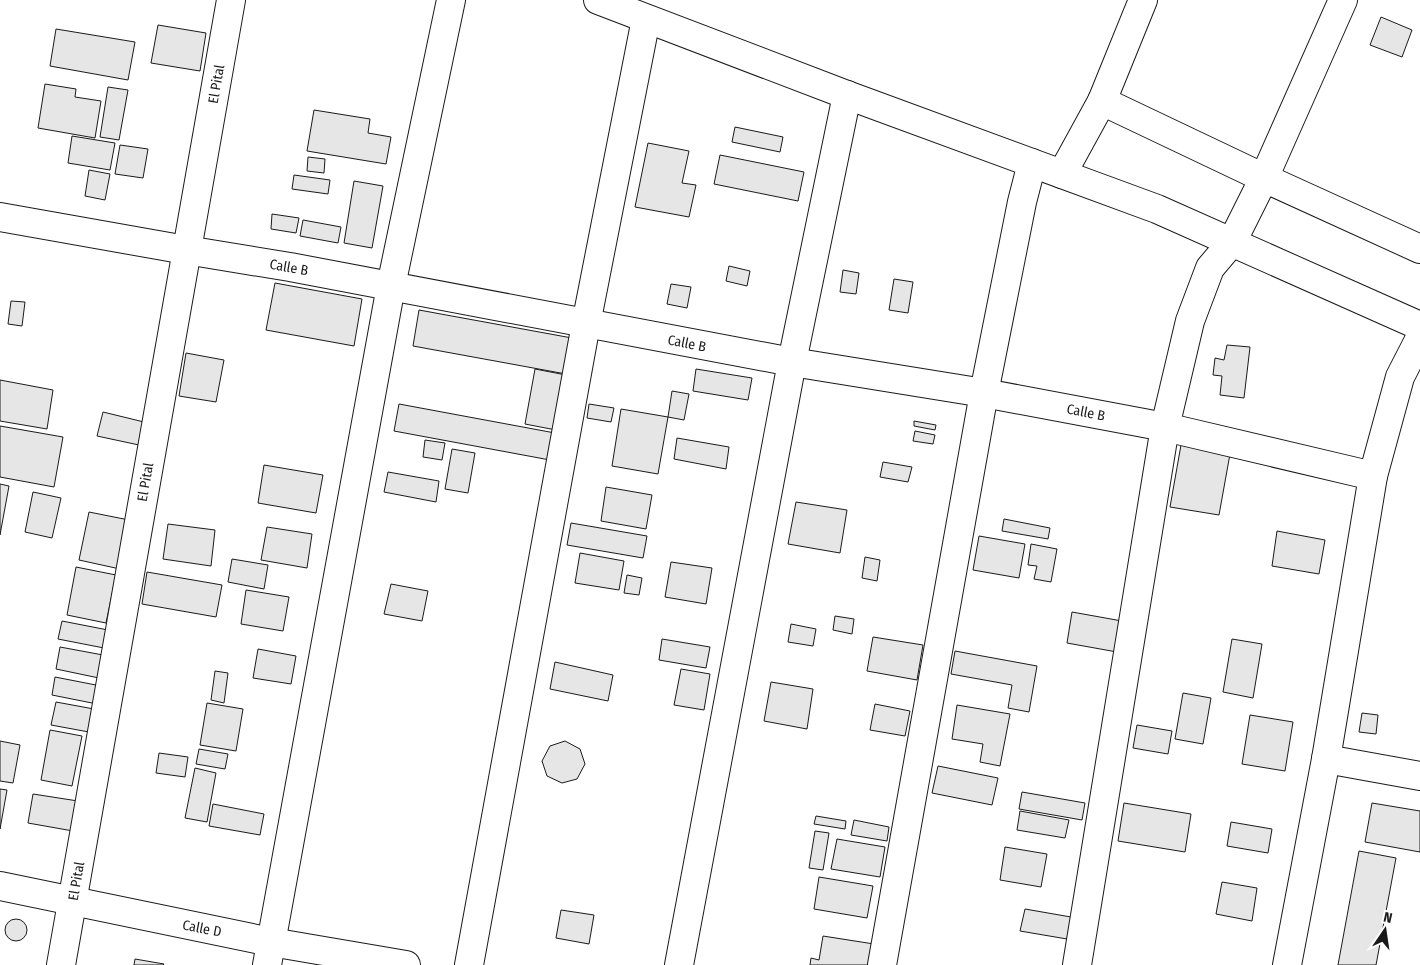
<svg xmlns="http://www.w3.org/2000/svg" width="1420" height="965" font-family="'Fira Sans Condensed',sans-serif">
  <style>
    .building { fill: #e6e6e6; stroke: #1a1a1a }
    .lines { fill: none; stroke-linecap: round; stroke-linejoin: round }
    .minor-casing { stroke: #1a1a1a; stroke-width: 30 }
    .minor { stroke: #fff; stroke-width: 28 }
    .labels { text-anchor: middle; stroke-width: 4; stroke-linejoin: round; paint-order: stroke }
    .street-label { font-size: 14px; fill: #1a1a1a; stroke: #fff }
  </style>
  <rect width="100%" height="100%" fill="#fff"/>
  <!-- building -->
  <g class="building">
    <polygon points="1381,17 1412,30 1402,57 1370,45"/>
    <polygon points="158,25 206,33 200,71 151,63"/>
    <polygon points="56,29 135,42 128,80 50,66"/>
    <polygon points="45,84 76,89 75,97 101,101 95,138 38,128"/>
    <polygon points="108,87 128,90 119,140 100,137"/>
    <polygon points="314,110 370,119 368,133 391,137 386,164 307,151"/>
    <polygon points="735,127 783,137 780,152 732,142"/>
    <polygon points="72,136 115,143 110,170 68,163"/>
    <polygon points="648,143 689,151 682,183 696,185 689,217 635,207"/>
    <polygon points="120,145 148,149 143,178 115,174"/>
    <polygon points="720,155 804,172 798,201 714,184"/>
    <polygon points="308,157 325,159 324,173 307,171"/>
    <polygon points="89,170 110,174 105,200 85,196"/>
    <polygon points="294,175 330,180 328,194 292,189"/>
    <polygon points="354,181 383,186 372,248 344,243"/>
    <polygon points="272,214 299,218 296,233 271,229"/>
    <polygon points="303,220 341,227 338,243 300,236"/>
    <polygon points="729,266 750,271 747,286 726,281"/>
    <polygon points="843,270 859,273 856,294 840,292"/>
    <polygon points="894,279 913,282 908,313 889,310"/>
    <polygon points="275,283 362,299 354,346 266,330"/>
    <polygon points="671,284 691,287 687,308 667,304"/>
    <polygon points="11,301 25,302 22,326 8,324"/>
    <polygon points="419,310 572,338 566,374 413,346"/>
    <polygon points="1227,345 1250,347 1244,398 1220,395 1222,376 1213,375 1215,358 1224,360"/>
    <polygon points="186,353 224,360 216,402 179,396"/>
    <polygon points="535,369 566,375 556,430 525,424"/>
    <polygon points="696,369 752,378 748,400 693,391"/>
    <polygon points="0,380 53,390 47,429 0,421"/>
    <polygon points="672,391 689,394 684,420 668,417"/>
    <polygon points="399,404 555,433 550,460 394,431"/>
    <polygon points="589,404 614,408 611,422 587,418"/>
    <polygon points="621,409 668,417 658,474 612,466"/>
    <polygon points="103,412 144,422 139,445 97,436"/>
    <polygon points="914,421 936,425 935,430 914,426"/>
    <polygon points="0,426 63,437 54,487 0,477"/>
    <polygon points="915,431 935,435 933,444 913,441"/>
    <polygon points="677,438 729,447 726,469 674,459"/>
    <polygon points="425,440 445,443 442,460 423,457"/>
    <polygon points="1181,445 1230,454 1219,515 1170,507"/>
    <polygon points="452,449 475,453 468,493 445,489"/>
    <polygon points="883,462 912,467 908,482 880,477"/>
    <polygon points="264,465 323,475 316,513 258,503"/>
    <polygon points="388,472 439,481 436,502 384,492"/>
    <polygon points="0,484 9,486 0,535"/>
    <polygon points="606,487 652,495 646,529 601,521"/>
    <polygon points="33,492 61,498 52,538 25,532"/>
    <polygon points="796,502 847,510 840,553 788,544"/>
    <polygon points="89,512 129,520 120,569 79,560"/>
    <polygon points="1004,519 1050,528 1048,539 1002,531"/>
    <polygon points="571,523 647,536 643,558 567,545"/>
    <polygon points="168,524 215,530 211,566 163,559"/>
    <polygon points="267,527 312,534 307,568 261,560"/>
    <polygon points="1277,531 1325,540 1319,574 1272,566"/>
    <polygon points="979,536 1025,544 1019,578 973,570"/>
    <polygon points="1031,544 1057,549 1051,582 1034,579 1037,566 1028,565"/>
    <polygon points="580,553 624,561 619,590 575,583"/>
    <polygon points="865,557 880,560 877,581 862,578"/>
    <polygon points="232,559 268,565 264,589 228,582"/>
    <polygon points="671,562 712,568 706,604 665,597"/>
    <polygon points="76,567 116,575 106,623 67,615"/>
    <polygon points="147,572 222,585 216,617 142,604"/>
    <polygon points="627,575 642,578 639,595 624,593"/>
    <polygon points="391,584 428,591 422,621 384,614"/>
    <polygon points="246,590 289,597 283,631 241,624"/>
    <polygon points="1072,612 1122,621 1117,652 1067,643"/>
    <polygon points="835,616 854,619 852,634 833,630"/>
    <polygon points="62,621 108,630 104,648 58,639"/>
    <polygon points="791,624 816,629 813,646 788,642"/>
    <polygon points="873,637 923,645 917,680 867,671"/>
    <polygon points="662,639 710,647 706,668 659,660"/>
    <polygon points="1232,639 1262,644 1253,698 1223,692"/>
    <polygon points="60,647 103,655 99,678 56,669"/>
    <polygon points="258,649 296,656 291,684 253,678"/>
    <polygon points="955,651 1037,666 1029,712 1008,708 1012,685 951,674"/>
    <polygon points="555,662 613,675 608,701 550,689"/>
    <polygon points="681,669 710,674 704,710 674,705"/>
    <polygon points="215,671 228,673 224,703 211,700"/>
    <polygon points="55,677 101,686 97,704 52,695"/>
    <polygon points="771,682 813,689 807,729 764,721"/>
    <polygon points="1183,693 1211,698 1203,744 1175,739"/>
    <polygon points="56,702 94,709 89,732 51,725"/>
    <polygon points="207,703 243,709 236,751 200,745"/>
    <polygon points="875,704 910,711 905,736 870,730"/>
    <polygon points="957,705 1010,714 1000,766 980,762 983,744 952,739"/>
    <polygon points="1362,713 1378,715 1376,734 1359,732"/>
    <polygon points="1250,715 1293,722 1285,771 1242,764"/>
    <polygon points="1137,725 1172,731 1168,754 1133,748"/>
    <polygon points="50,730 82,736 72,786 41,780"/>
    <polygon points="0,741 20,745 13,783 0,781"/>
    <polygon points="565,741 580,749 585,764 577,779 562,783 547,776 542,761 550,746"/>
    <polygon points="199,749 228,754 225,769 196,764"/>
    <polygon points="159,753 188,757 185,777 156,773"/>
    <polygon points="938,766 998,778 992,805 932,793"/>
    <polygon points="195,768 216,773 207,822 185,818"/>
    <polygon points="0,789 7,790 0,829"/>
    <polygon points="1022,792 1085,803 1082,820 1019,809"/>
    <polygon points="33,794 78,801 73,831 28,823"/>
    <polygon points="1124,803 1191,814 1185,852 1118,841"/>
    <polygon points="1372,803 1420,811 1420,852 1365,842"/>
    <polygon points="213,804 264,814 260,835 209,826"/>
    <polygon points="1020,811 1069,820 1065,838 1017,830"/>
    <polygon points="816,816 846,821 845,829 814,824"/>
    <polygon points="854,820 889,827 887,841 851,835"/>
    <polygon points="1231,822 1272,829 1268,853 1227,846"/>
    <polygon points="815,831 829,833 823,870 809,868"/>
    <polygon points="837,839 885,847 880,877 831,869"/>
    <polygon points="1005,847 1047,854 1041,887 1000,880"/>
    <polygon points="1359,851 1396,858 1376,965 1338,965"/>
    <polygon points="819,877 873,886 867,918 814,909"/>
    <polygon points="1222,882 1257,888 1252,921 1216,914"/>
    <polygon points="1025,909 1071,917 1067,939 1020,931"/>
    <polygon points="561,910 594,915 589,944 556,938"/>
    <circle cx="16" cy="930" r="11"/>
    <polygon points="823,936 874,944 870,965 810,965 811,958 819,960"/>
    <polygon points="135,959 164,964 163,965 134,965"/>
  </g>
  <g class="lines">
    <defs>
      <g id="minor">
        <polyline points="598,0 847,95 1157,209 1420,326"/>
        <polyline points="1143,0 1102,101 1264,178 1420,249"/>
        <polyline points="1062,174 1102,101"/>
        <polyline points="0,217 186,250 290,267 792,362 984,393 1165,427 1373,476"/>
        <polyline points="1326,759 1420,776"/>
        <polyline points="0,886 271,942 406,965"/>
        <polyline points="61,965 231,0"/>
        <polyline points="267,965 391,286 451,0"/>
        <polyline points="469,965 586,324 646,19"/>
        <polyline points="679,965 792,362 847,95"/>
        <polyline points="882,965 984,393 1022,202 1032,163"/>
        <polyline points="1077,965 1165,427 1190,321 1210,268 1232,242 1264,178 1343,0"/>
        <polyline points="1287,965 1326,759 1373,476 1400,377 1420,338"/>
      </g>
    </defs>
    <!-- minor casing -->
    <use href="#minor" class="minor-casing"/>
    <!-- minor -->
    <use href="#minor" class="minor"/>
  </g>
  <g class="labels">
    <!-- street labels -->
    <g class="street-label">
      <text transform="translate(216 84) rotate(-80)" y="5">El Pital</text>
      <text transform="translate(289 267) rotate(10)" y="5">Calle B</text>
      <text transform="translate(687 343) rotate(11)" y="5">Calle B</text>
      <text transform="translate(1086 412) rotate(11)" y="5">Calle B</text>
      <text transform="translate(145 482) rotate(-80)" y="5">El Pital</text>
      <text transform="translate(76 881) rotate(-80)" y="5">El Pital</text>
      <text transform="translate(202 928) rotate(11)" y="5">Calle D</text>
    </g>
  </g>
  <!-- north arrow -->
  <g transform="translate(1385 930) rotate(13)" stroke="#ffffff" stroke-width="4" paint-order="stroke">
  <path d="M0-4L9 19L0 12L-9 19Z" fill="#1a1a1a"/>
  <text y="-8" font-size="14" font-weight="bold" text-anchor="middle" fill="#1a1a1a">N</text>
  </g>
</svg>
